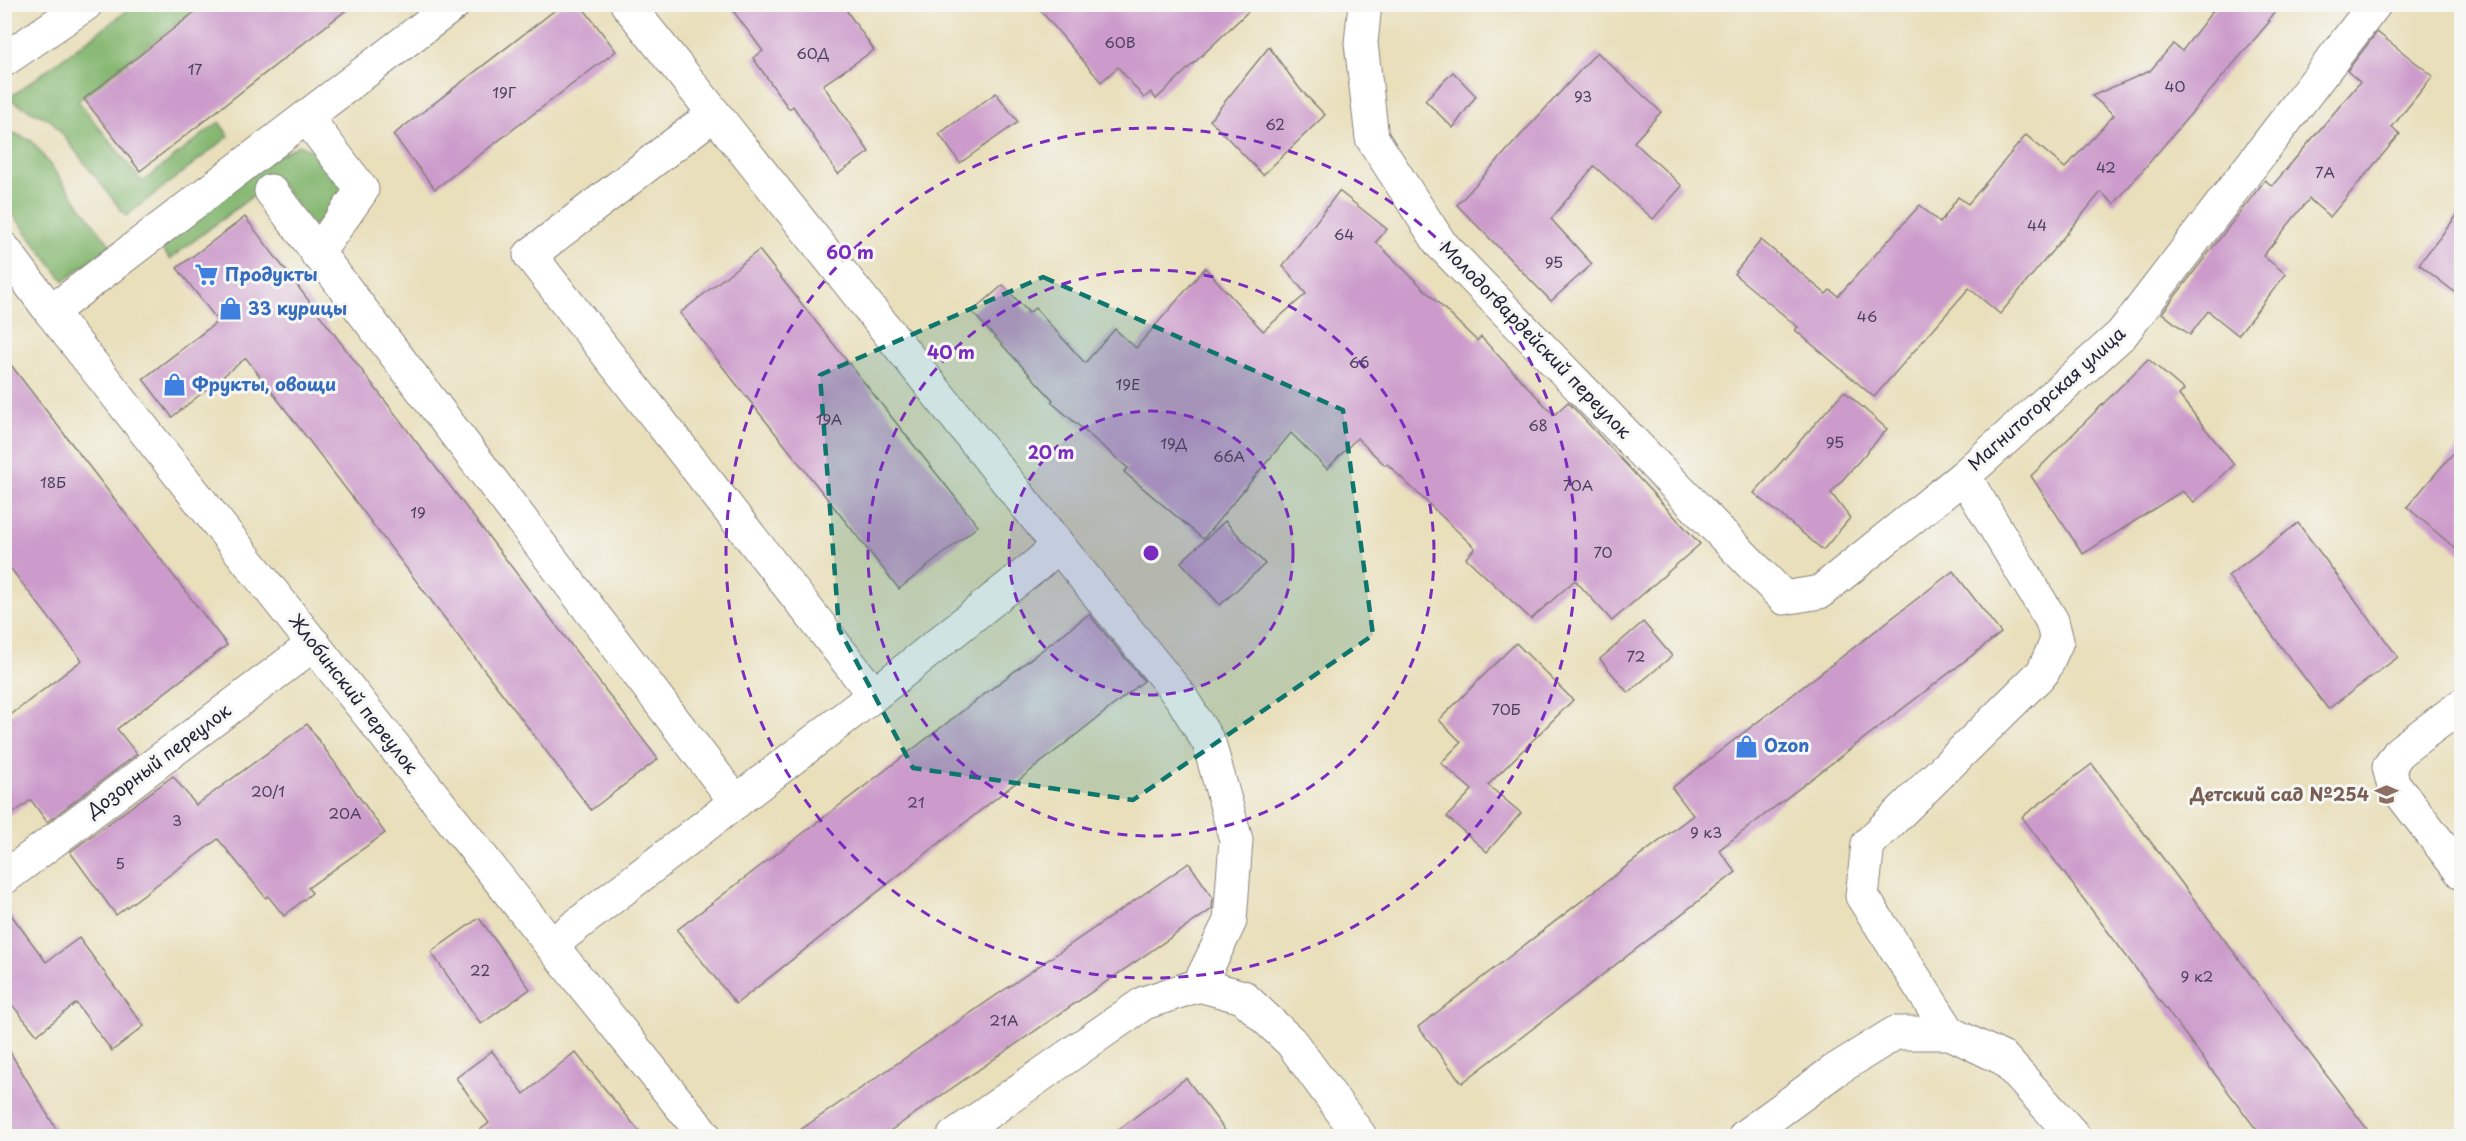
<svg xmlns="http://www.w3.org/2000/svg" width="2466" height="1141" font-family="'Playpen Sans',sans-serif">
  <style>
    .forest { fill: #86b872; stroke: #546d56; stroke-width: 1.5 }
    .building { fill: #cc9bcb }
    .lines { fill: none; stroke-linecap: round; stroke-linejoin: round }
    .minor-casing { stroke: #86807b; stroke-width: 35 }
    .minor { stroke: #fff; stroke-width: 33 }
    .marked { fill: #0f766e; fill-opacity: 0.2; stroke: #0f766e; stroke-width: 4.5; stroke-dasharray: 12 8; stroke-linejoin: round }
    .ring { fill: none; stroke: #7b2cbf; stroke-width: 3; stroke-dasharray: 10 8 }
    .labels { text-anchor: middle; stroke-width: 6; stroke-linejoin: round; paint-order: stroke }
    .number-label { font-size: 15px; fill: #4c405f }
    .shop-label { font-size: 18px; font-weight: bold; fill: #366cbe; stroke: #f6f6f2; text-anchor: start }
    .street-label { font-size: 18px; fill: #22223b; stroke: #f6f6f2 }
    .education-label { font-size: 18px; font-weight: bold; fill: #785e54; stroke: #f6f6f2; text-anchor: end }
    .centre { fill: #7b2cbf; stroke: #f6f6f2; stroke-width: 3 }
    .ring-label { font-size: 18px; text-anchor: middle; font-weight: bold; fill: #7b2cbf; stroke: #f6f6f2; stroke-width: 6; stroke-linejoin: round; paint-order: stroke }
  </style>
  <rect width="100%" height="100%" fill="#f6f6f2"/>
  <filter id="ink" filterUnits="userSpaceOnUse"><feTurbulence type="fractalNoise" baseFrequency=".0167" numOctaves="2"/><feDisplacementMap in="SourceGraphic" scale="12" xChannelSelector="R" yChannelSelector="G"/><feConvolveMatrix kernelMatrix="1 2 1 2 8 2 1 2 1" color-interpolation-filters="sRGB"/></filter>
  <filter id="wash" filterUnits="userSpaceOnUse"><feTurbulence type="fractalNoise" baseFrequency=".008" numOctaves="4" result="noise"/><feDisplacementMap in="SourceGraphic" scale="24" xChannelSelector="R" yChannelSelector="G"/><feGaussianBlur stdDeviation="1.35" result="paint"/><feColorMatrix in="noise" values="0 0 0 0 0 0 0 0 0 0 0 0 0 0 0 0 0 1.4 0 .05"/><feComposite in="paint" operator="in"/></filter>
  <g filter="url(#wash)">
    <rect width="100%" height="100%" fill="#e9dfbb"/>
    <!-- forest -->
    <g class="forest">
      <polygon points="135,5 200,5 78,101 142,182 219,122 229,136 126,216 52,121 8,99"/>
      <polygon points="5,129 32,141 110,245 64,281 5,204"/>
      <polygon points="299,145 319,154 345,188 337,206 313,226 276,178 170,259 158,244 264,163"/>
    </g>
    <g id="blocks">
      <!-- building -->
      <g class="building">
        <polygon points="205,4 354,4 140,171 84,99"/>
        <polygon points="563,4 580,4 616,51 435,189 393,135"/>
        <polygon points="728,4 842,4 874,50 823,85 869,152 838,174 793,106 789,109 753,58 763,51"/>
        <polygon points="1035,4 1256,4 1156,99 1151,92 1144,98 1118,67 1101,82"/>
        <polygon points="2218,4 2280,4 2268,20 2270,21 2114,204 2101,192 2000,314 1969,288 1874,397 1795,330 1798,327 1734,274 1761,240 1826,294 1830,290 1838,296 1920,205 1940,223 1958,197 1968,204 2026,135 2065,168 2114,115 2092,96 2150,71 2173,44 2182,51"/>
        <polygon points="2377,32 2433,76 2392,127 2400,134 2330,217 2309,199 2263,256 2286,274 2238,335 2208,311 2190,335 2162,313 2265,180 2272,186 2360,82 2347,71"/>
        <polygon points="1269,47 1300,89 1325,115 1263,175 1210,120"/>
        <polygon points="1597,52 1661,112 1634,142 1682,186 1653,219 1594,166 1551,219 1592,264 1551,301 1457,205"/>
        <polygon points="1453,72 1476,96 1453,128 1425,100"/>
        <polygon points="996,93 1018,122 960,163 939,134"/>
        <polygon points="1339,191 1387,229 1376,242 1477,341 1481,337 1554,415 1568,402 1700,544 1612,621 1575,580 1531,619 1466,558 1475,548 1387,464 1385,465 1357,438 1327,469 1291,433 1203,539 1124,472 1128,468 1051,402 1053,400 972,312 1003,285 1029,313 1035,308 1085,363 1115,329 1136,348 1205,268 1263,331 1306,294 1283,266"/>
        <polygon points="2462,209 2462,298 2419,264"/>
        <polygon points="245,217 658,759 591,810 246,358 172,417 143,379 218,321 177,268"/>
        <polygon points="759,250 978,526 899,589 680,313"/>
        <polygon points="4,356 227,645 117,729 137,754 47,822 31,800 4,820 4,720 82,660 4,560"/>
        <polygon points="2148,359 2184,390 2179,395 2234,465 2194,502 2182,491 2083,554 2031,476"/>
        <polygon points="1844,391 1887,429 1831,493 1850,518 1823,550 1754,493"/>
        <polygon points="2462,443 2462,554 2407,507"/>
        <polygon points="1225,521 1265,564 1220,605 1181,562"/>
        <polygon points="2298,523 2398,657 2328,709 2228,576"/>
        <polygon points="1953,571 2001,633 1719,850 1736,872 1462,1083 1418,1027 1693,815 1672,788"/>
        <polygon points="1089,614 1144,681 736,1004 677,930"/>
        <polygon points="1643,622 1672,656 1628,693 1600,659"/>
        <polygon points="1516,643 1573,700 1488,785 1521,813 1487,852 1447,817 1472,790 1441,763 1461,742 1439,720"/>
        <polygon points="307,724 385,833 308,888 312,893 284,916 268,896 266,898 218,839 116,915 70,852 173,776 196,805"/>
        <polygon points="2092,764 2373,1137 2262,1137 2022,817"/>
        <polygon points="1189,863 1213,898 1212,909 881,1137 790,1137"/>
        <polygon points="4,905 46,962 79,938 144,1026 112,1051 76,1003 37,1035 4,995"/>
        <polygon points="479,918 530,989 481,1024 431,952"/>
        <polygon points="4,1042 61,1137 4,1137"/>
        <polygon points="492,1051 524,1094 575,1052 644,1137 471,1137 489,1123 456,1078"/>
        <polygon points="1186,1078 1230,1137 1109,1137"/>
      </g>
    </g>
  </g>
  <g filter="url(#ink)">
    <use href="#blocks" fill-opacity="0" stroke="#86807b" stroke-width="1.5"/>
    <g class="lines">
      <defs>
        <g id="minor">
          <polyline points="1365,4 1361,43 1372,138 1440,243 1784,598 1820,592 1964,476 2122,334 2375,4"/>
          <polyline points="4,60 86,4"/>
          <polyline points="714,114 530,255 874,695"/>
          <polyline points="307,118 362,190 317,254"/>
          <polyline points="271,191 736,802"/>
          <polyline points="4,249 51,312 551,945 705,1136"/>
          <polyline points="51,312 454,4"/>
          <polyline points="1058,545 1181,697 1209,743 1236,840 1230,921 1199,985"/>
          <polyline points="2462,705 2400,751 2389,767 2393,783 2462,873"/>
          <polyline points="4,878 314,644"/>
          <polyline points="551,945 874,695 1039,563 1058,545 627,4"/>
          <polyline points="1950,1033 1862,896 1868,844 2043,672 2057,641 2052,621 1964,476"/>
          <polyline points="954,1136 1144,1003 1199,985 1243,997 1291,1042 1360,1136"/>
          <polyline points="1745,1136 1834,1071 1895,1033 1950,1033 2004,1059 2074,1136"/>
        </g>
      </defs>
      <!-- minor casing -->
      <use href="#minor" class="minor-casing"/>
      <!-- minor -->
      <use href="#minor" class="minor"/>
    </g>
  </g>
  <!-- marked area -->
  <path class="marked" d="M1043 277 1343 410 1373 635 1133 800 913 768 839 629 820 375Z"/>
  <!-- distance rings -->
  <circle cx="1151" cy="553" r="142" fill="#7b2cbf" fill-opacity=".12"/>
  <g class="ring">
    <circle cx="1151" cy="553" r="142"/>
    <circle cx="1151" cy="553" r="283"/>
    <circle cx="1151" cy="553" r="425"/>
  </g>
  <!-- icons -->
  <defs>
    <symbol id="supermarket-bare" viewBox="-9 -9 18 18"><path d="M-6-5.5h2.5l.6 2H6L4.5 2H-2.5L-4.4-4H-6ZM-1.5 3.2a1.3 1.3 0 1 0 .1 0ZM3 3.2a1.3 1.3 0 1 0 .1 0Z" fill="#3f7fe0" stroke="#f6f6f2" stroke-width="2.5" paint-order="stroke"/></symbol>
    <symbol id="shop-bare" viewBox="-9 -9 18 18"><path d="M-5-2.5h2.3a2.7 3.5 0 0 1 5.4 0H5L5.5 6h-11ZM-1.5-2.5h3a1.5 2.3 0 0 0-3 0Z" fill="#3f7fe0" stroke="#f6f6f2" stroke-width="2.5" paint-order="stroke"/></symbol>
    <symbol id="school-bare" viewBox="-9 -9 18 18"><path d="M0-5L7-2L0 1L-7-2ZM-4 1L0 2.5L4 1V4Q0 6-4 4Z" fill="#8d6e63" stroke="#f6f6f2" stroke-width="2.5" paint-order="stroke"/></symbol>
  </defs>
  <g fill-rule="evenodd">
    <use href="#supermarket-bare" x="190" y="258" width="33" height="33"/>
    <use href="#shop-bare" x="214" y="292" width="33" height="33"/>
    <use href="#shop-bare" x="158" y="368" width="33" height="33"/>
    <use href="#shop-bare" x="1730" y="730" width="33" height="33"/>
    <use href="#school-bare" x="2370" y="778" width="33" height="33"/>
  </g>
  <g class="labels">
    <!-- number labels -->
    <g class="number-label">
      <text x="1120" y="48">60В</text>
      <text x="813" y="59">60Д</text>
      <text x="195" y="75">17</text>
      <text x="2175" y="92">40</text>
      <text x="504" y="98">19Г</text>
      <text x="1583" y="102">93</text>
      <text x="1275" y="130">62</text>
      <text x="2106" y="173">42</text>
      <text x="2325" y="178">7А</text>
      <text x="2037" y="231">44</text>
      <text x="1344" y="240">64</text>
      <text x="1554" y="268">95</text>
      <text x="1867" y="322">46</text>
      <text x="1359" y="368">66</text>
      <text x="1128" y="390">19Е</text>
      <text x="829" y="425">19А</text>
      <text x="1538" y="431">68</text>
      <text x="1835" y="448">95</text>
      <text x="1174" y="449">19Д</text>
      <text x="1229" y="462">66А</text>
      <text x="53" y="488">18Б</text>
      <text x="1578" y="491">70А</text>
      <text x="418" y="518">19</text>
      <text x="1603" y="558">70</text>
      <text x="1636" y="662">72</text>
      <text x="1506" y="715">70Б</text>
      <text x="268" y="797">20/1</text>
      <text x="916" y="808">21</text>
      <text x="345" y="819">20А</text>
      <text x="177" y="826">3</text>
      <text x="1706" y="838">9 к3</text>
      <text x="120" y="869">5</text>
      <text x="480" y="976">22</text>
      <text x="2197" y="982">9 к2</text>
      <text x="1004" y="1026">21А</text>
    </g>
    <!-- shop labels -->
    <g class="shop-label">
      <text x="225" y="281">Продукты</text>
      <text x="248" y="315">33 курицы</text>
      <text x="192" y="391">Фрукты, овощи</text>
      <text x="1764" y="752">Ozon</text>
    </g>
    <!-- street labels -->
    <g class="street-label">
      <text transform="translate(1535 340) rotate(46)" y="6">Молодогвардейский переулок</text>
      <text transform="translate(2047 399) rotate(-42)" y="6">Магнитогорская улица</text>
      <text transform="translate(353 694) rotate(52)" y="6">Жлобинский переулок</text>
      <text transform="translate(159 761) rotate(-37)" y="6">Дозорный переулок</text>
    </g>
    <!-- education labels -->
    <g class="education-label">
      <text x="2369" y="801">Детский сад №254</text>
    </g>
  </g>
  <circle cx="1151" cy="553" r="9" class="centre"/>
  <g class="ring-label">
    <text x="850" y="259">60 m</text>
    <text x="951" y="359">40 m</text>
    <text x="1051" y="459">20 m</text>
  </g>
  <!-- margin -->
  <rect width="2466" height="1141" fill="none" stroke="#f6f6f2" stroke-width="24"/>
</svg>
